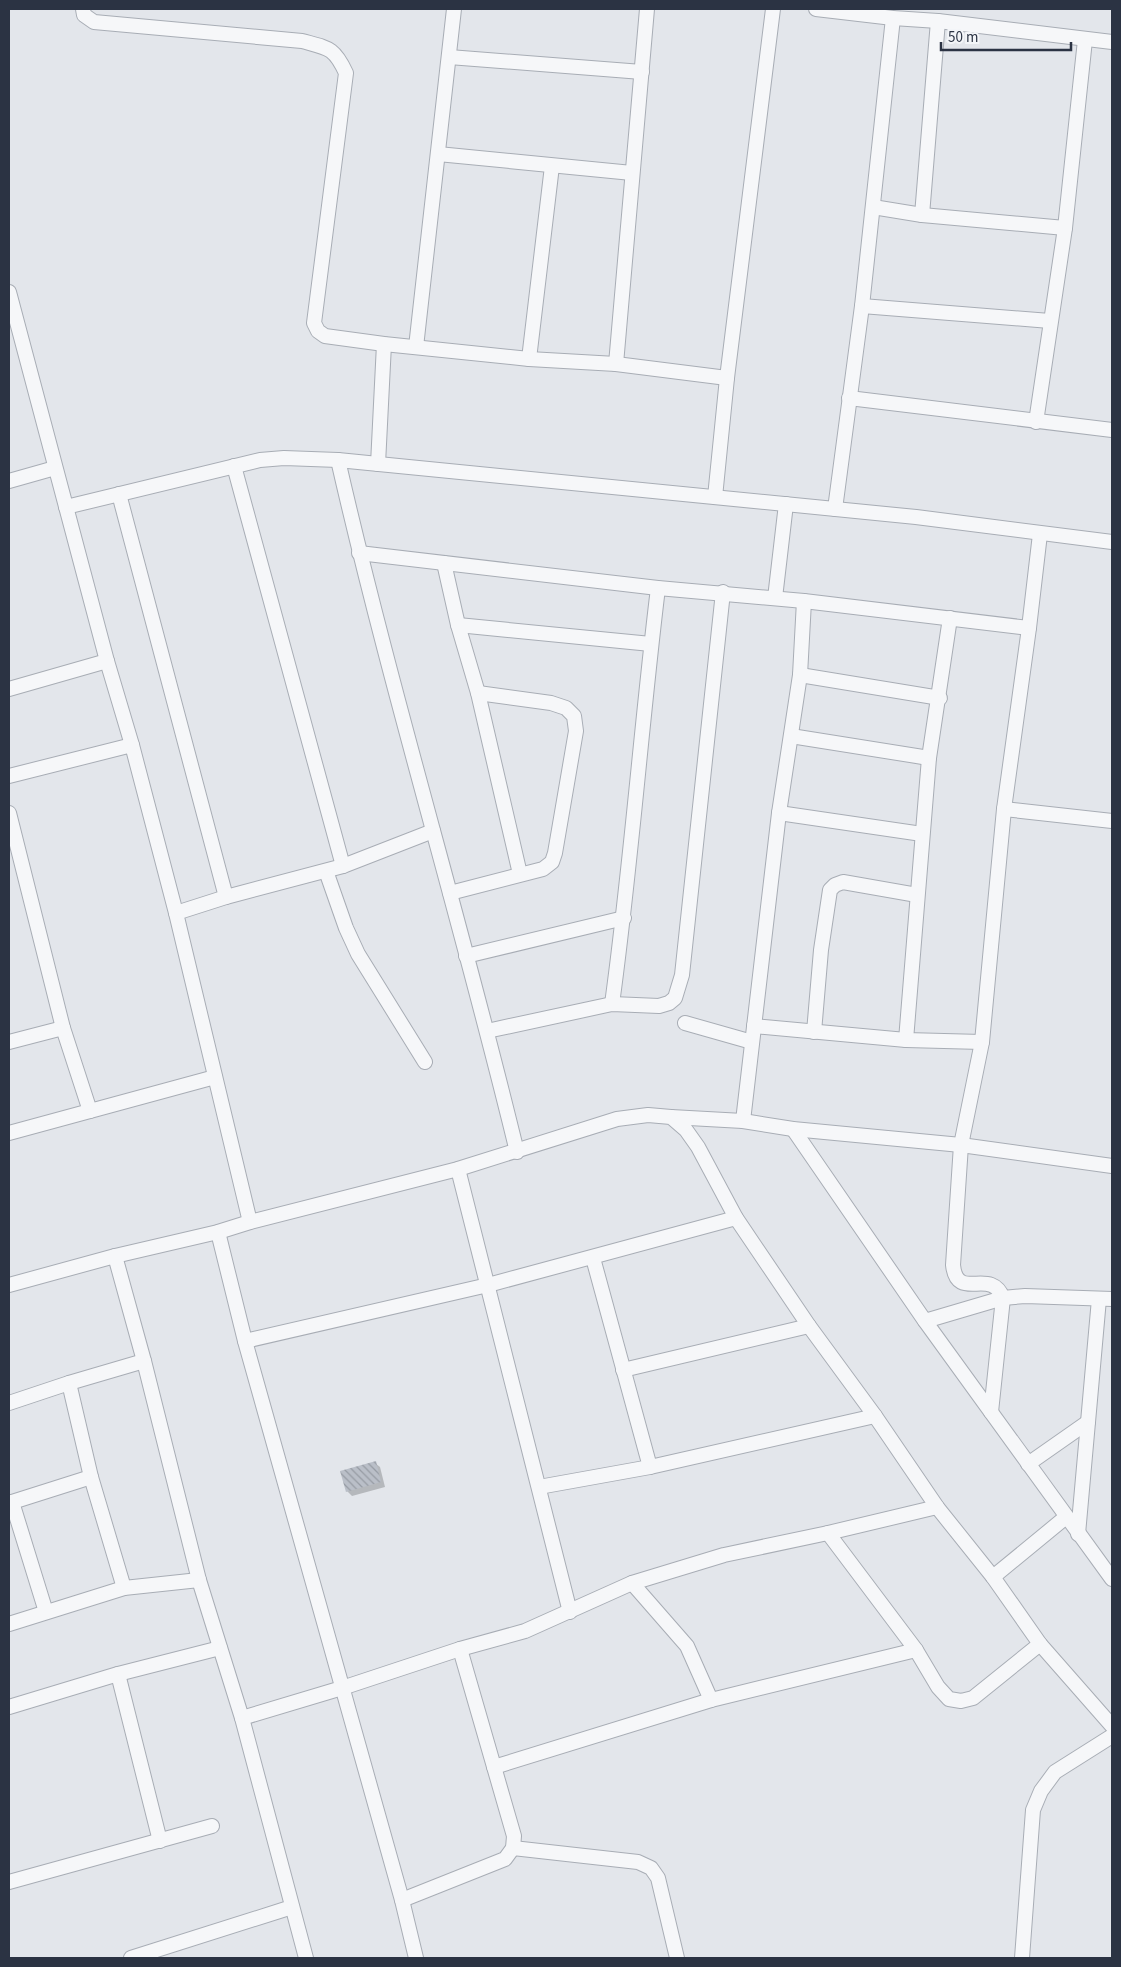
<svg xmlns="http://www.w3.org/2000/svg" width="1121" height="1967" font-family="'Source Sans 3',sans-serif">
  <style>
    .shadow { fill: #0003 }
    .building { fill: url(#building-back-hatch) }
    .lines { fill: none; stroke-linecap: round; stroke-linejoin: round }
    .minor-casing { stroke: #a8adb5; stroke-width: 16 }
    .minor { stroke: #f6f7f9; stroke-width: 14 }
  </style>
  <defs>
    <pattern id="building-back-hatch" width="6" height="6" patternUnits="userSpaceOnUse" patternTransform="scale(1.25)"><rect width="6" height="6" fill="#babfc8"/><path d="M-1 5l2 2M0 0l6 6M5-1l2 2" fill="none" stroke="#979ca4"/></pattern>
  </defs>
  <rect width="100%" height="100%" fill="#e3e6eb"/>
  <!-- shadow -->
  <polygon class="shadow" points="375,1463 380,1467 385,1487 352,1496 347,1491"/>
  <!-- building -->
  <polygon class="building" points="376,1461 381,1482 346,1492 340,1471"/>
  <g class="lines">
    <defs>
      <g id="minor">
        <path d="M83 9 84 15 94 22 302 41C328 48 334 47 346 73L314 323 318 331 325 336 384 344 529 359 616 364 727 378"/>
        <polyline points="816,9 893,18 938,21 1112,42"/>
        <polyline points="449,57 642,72"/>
        <polyline points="438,154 632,173"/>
        <polyline points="873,207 922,215 1065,228"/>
        <polyline points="922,215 938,21"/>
        <polyline points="9,292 107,661 132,745 176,913 250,1222"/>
        <polyline points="862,306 1050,321"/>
        <polyline points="416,347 454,9"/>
        <polyline points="529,359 552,166"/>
        <polyline points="616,364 647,9"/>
        <polyline points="849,398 1112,430"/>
        <polyline points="1036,422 1065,228 1085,40"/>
        <path d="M338 460C391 692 461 920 517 1152"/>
        <polyline points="378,464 384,344"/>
        <polyline points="234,466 343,866"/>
        <polyline points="9,481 55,468"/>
        <polyline points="119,494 226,897"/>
        <polyline points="715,497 727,378 773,9"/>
        <polyline points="66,507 260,460 284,458 338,460 916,517 1112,542"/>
        <polyline points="835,509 862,306 893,18"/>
        <polyline points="359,553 658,588 804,601 1029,628"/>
        <polyline points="444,563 458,625 478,693 520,874"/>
        <polyline points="775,598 786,504"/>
        <polyline points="458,625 651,644"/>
        <polyline points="800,675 940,698"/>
        <polyline points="9,689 107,661"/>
        <polyline points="791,736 929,758"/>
        <polyline points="9,776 132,745"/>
        <polyline points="1004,809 1112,821"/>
        <polyline points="9,813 63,1028 90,1111"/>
        <polyline points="779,813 922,834"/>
        <polyline points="326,871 346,928 358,954 425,1062"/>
        <polyline points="450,893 543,869 552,862 555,853 576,731 574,716 566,708 551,703 478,693"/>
        <polyline points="176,913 226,897 343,866 433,831"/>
        <polyline points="466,956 624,918"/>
        <path d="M612 1004C631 866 641 727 658 588"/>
        <polyline points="685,1023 752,1042"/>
        <polyline points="754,1026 906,1040 982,1042"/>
        <polyline points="487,1031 612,1004 659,1006 669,1003 675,998 682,975 723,592"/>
        <polyline points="814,1032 821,950 830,890 835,885 843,882 917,895"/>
        <polyline points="906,1040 929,758 950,618"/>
        <polyline points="9,1042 63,1028"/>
        <polyline points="671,1117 743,1121 793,1129 961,1145 1112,1166"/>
        <polyline points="743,1121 779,813 800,675 804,601"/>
        <polyline points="793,1129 925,1321 1112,1579"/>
        <polyline points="9,1133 215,1077"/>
        <polyline points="458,1169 570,1612"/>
        <polyline points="218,1232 245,1341 402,1900 416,1958"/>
        <polyline points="115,1256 144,1361 199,1580 242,1718 306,1958"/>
        <polyline points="593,1258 650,1467"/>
        <polyline points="9,1285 115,1256 218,1232 250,1222 458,1169 617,1119 648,1115 671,1117 686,1130 698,1147 736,1218 809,1326 875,1416 937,1507 993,1577 1040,1644 1112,1726"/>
        <polyline points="925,1321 1003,1298 1025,1296 1112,1299"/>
        <polyline points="245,1341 488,1285 736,1218"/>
        <polyline points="623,1370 809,1326"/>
        <polyline points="69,1383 91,1477 124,1588"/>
        <polyline points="9,1403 69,1383 144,1361"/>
        <path d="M991 1412 1003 1298C991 1266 957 1303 953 1265L961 1145 982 1042 1004 809 1029 628 1040 534"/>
        <polyline points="1028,1464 1088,1422"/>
        <polyline points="539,1487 650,1467 875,1416"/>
        <polyline points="12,1502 46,1612"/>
        <polyline points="9,1503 91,1477"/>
        <polyline points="828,1533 916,1650 938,1687 949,1699 961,1701 973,1698 1040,1644"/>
        <polyline points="1078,1534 1099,1299"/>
        <polyline points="993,1577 1066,1517"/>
        <polyline points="632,1583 687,1646 711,1700"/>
        <polyline points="9,1624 124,1588 199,1580"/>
        <polyline points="118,1674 160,1841"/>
        <polyline points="9,1707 118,1674 220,1648"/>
        <polyline points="242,1718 342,1688 460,1649 525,1631 632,1583 724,1555 828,1533 937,1507"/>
        <polyline points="494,1767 711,1700 916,1650"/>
        <polyline points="513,1848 638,1862 651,1868 658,1878 677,1958"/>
        <polyline points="9,1882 212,1826"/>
        <polyline points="402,1900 505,1859 513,1848 514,1836 460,1649"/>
        <polyline points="131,1958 292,1907"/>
        <polyline points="1022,1958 1033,1810 1041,1791 1055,1772 1112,1736"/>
      </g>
    </defs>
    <!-- minor casing -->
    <use href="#minor" class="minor-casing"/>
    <!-- minor -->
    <use href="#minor" class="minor"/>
  </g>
  <!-- border -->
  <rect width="1121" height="1967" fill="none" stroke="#2b3343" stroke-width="20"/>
  <!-- scale -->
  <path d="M941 42v8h130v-8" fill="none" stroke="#2b3343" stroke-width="2.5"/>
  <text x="948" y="42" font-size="15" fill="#2b3343" stroke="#f3f5f8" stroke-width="4" paint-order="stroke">50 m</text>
</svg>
